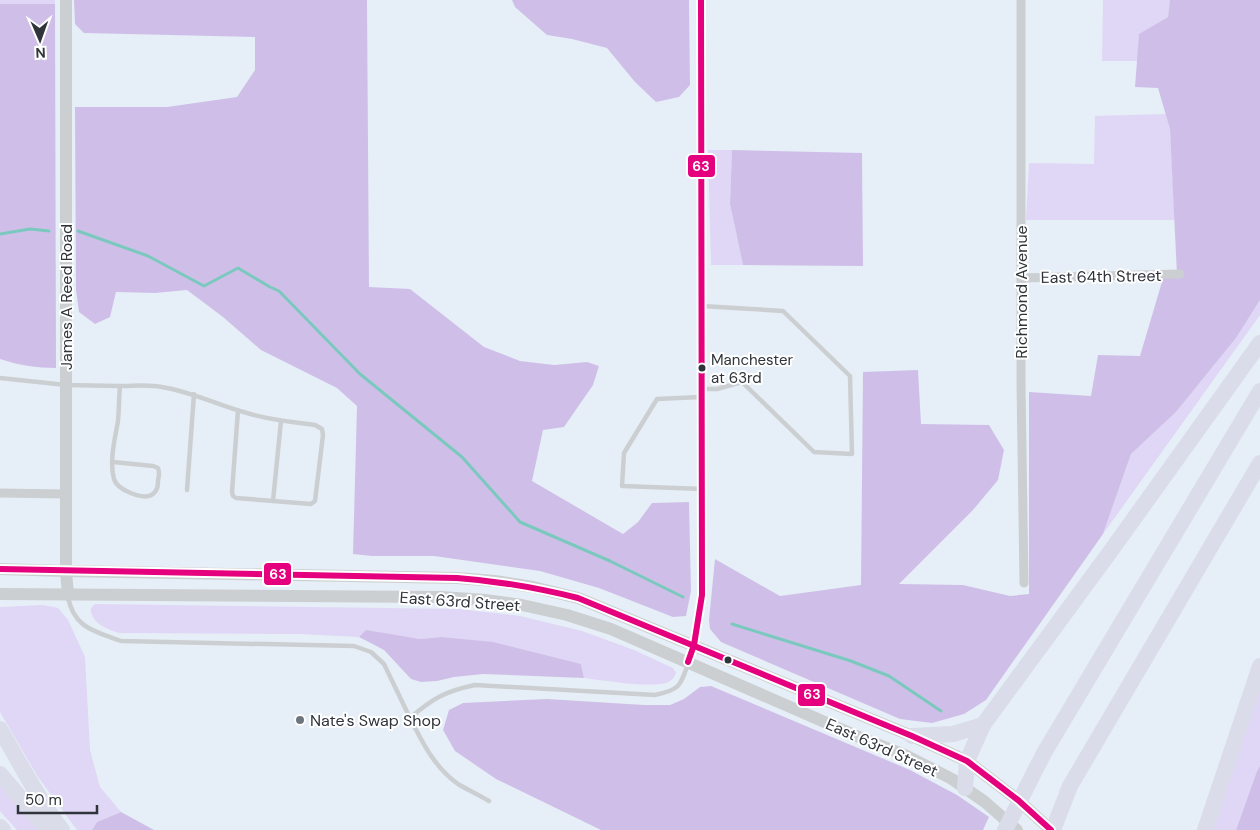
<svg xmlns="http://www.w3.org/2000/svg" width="1260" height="830" font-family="'DM Sans',sans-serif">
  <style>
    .green { fill: #e0d6f5 }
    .forest { fill: #cfbfe8 }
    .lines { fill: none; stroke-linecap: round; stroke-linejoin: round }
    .stream { stroke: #7bc9be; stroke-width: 3 }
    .lane { stroke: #cccfd1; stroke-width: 4.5 }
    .street { stroke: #cccfd1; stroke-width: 9 }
    .secondary { stroke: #cccfd1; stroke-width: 12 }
    .highway { stroke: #dadce9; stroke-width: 16 }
    .bus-1-casing { stroke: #fff; stroke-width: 10 }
    .bus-1 { stroke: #e5007d; stroke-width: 6 }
    .bus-dot { fill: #2e3439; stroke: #fff; stroke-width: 2 }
    .poi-dot { fill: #6e757c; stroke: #fff; stroke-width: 2 }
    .labels { text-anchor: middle; stroke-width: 4; stroke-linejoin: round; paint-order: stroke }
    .bus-label { font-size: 15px; fill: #2e3439; stroke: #fff; text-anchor: start }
    .street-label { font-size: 16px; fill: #2e3439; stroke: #fff }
    .poi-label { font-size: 16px; fill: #2e3439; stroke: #fff; text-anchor: start }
    .line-badge { stroke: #fff; stroke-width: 2 }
    .badge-label { font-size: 14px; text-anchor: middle; font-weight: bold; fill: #fff }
  </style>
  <rect width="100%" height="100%" fill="#e6eff7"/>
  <!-- green -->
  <g class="green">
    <rect x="0" y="0" width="55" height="4"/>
    <polygon points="1103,0 1170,0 1168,17 1139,35 1138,61 1102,61"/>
    <polygon points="1166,114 1170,129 1175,220 1026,220 1029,163 1094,164 1095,116"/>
    <polygon points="708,150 732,150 730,204 743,265 711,265"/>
    <polygon points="1260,300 1260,315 1103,534 1131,454 1176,412 1236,338"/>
    <path d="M95 604 459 609 520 616 582 631 634 650 673 668 676 673C674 677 673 680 668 682 654 689 602 680 584 678L581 664 441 637 420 639 366 631 359 637 300 634 119 633C107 629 90 623 91 608Z"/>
    <polygon points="43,605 58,608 68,620 85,657 90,750 100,787 121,812 97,822 92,830 77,830 38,777 0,712 0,607"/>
    <polygon points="1260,688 1260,766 1257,771 1236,830 1213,830"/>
    <polygon points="0,785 38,830 17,830 0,811"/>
  </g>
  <!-- forest -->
  <g class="forest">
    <polygon points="74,0 367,0 369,287 410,289 484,347 520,361 554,365 587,362 599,366 593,385 564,427 543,430 532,481 623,534 638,522 652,503 689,502 691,591 686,616 673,617 599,588 540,571 434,556 372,556 353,554 357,406 337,388 261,350 223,317 187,290 155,293 116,292 110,317 95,324 79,312 76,290 75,107 167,107 237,97 255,70 255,37 84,33 75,24"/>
    <polygon points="512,0 689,0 690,85 679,97 656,102 635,82 607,48 572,39 547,35 515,7"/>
    <polygon points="1170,0 1260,0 1260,300 1236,338 1176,412 1131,454 1103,534 986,700 964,714 932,723 900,719 721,642 710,629 709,620 715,559 780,596 861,585 863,372 918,370 921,424 989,425 1004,450 998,480 973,510 899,584 963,585 1010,596 1029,594 1029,392 1091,396 1098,355 1140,356 1164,275 1177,275 1170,129 1158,88 1135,87 1139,34 1168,17"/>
    <path d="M0 4H55L56 368C36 368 18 365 0 359Z"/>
    <polygon points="732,150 862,153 863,266 743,265 730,204"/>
    <polygon points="366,630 420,639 441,637 493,642 581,664 584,678 483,674 454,677 437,681 421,682 411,679 384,650 359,637"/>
    <polygon points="711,686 910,770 957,795 989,817 983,830 601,830 496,779 455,751 443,730 449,710 463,703 547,699 644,705 670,705 684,699 700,687"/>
    <polygon points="1260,766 1260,830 1236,830 1257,771"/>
    <polygon points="121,812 154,830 92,830 97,822"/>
  </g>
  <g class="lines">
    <!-- stream -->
    <g class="stream">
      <polyline points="78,231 148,256 204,286 238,268 270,287 279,291 360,374 462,457 520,522 610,561 683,597"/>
      <polyline points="0,234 30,229 49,231"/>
      <polyline points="732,624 851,661 889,676 941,711"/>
    </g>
    <!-- lane -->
    <g class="lane">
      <polyline points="702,306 783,311 850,376 852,454 814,452 742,382 717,389 703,389"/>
      <path d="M0 378 66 385 120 386C119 397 119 409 118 421 115 438 109 462 114 479 117 490 144 501 153 494 158 490 158 485 158 480 159 475 160 473 158 468L153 466 113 462"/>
      <path d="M120 386C133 386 149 384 162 387 192 392 218 405 247 413 269 420 292 422 315 425L322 429 323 435 315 501 311 504 236 498 233 496 232 492 238 410"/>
      <polyline points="701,397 657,399 624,453 622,486 703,489"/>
      <polyline points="187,490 194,394"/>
      <polyline points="273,501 281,421"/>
      <path d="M68 597C74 628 94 631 121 641L354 646 371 652 384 664 410 718C433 698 446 691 475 685L655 695C679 690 680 687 688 664"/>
      <path d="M410 718C422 742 435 768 458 784 468 790 479 795 489 801"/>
    </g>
    <!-- street -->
    <g class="street">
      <polyline points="1021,0 1021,384 1024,583"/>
      <polyline points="1021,278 1180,274"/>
      <polyline points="0,493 66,494"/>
      <polyline points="688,662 694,645 702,595 701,0"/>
    </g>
    <!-- secondary -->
    <g class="secondary">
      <polyline points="66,0 66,571 68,595"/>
      <polyline points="0,569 66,571 457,578 495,581 533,587 578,598 912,736 967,761 1018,800 1051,830"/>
      <polyline points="0,594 441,597 485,600 522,605 567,615 611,629 859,737 905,755 952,779 985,802 1017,830"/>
    </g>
    <!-- highway -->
    <g class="highway">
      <path d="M0 729C20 763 38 799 62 830"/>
      <polyline points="912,736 953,734 983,725"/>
      <polyline points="0,774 48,830"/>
      <polyline points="965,788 967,761 983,725 1110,552 1260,343"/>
      <polyline points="0,827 3,830"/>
      <polyline points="1005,830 1044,753 1260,391"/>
      <polyline points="1053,830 1070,786 1260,463"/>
      <polyline points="1205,830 1260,666"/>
    </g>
    <defs>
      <g id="bus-1">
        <path d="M0 569 457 578C498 581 538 588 578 598L912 736 967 761 1018 800 1051 830"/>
        <polyline points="688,662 694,645 702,595 701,0"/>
      </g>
    </defs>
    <!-- bus-1 casing -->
    <use href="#bus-1" class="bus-1-casing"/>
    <!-- bus-1 -->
    <use href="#bus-1" class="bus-1"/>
  </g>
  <!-- markers -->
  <g class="bus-dot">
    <circle cx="702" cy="368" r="4.5"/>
    <circle cx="728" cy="660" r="4.5"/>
  </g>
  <circle class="poi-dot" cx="300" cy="720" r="5"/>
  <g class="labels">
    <!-- bus labels -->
    <g class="bus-label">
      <text x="711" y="365">Manchester<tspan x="711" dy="18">at 63rd</tspan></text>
    </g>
    <!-- street labels -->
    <g class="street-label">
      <text transform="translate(1101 276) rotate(-1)" y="6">East 64th Street</text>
      <text transform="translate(1021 292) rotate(-90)" y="6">Richmond Avenue</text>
      <text transform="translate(66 297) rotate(-90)" y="6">James A Reed Road</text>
      <text transform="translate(460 601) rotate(4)" y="6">East 63rd Street</text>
      <text transform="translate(882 747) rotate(24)" y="6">East 63rd Street</text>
    </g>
    <!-- poi labels -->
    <g class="poi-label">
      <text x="310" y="726">Nate's Swap Shop</text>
    </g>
  </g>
  <g class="line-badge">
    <rect x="687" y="154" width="29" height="24" rx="5" fill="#e5007d"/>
    <rect x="263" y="562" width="29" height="24" rx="5" fill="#e5007d"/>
    <rect x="797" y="683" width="29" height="24" rx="5" fill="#e5007d"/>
  </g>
  <g class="badge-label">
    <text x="701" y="171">63</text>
    <text x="278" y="579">63</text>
    <text x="812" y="699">63</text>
  </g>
  <!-- north arrow -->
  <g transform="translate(40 40) rotate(178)" stroke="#ffffff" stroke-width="4" paint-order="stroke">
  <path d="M0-4L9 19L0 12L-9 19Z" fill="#2e3439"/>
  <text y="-8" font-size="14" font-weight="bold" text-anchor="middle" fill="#2e3439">N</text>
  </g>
  <!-- scale -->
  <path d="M18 805v8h79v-8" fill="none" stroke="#2e3439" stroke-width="2.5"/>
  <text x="25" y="805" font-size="15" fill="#2e3439" stroke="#ffffff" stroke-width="4" paint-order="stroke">50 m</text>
</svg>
